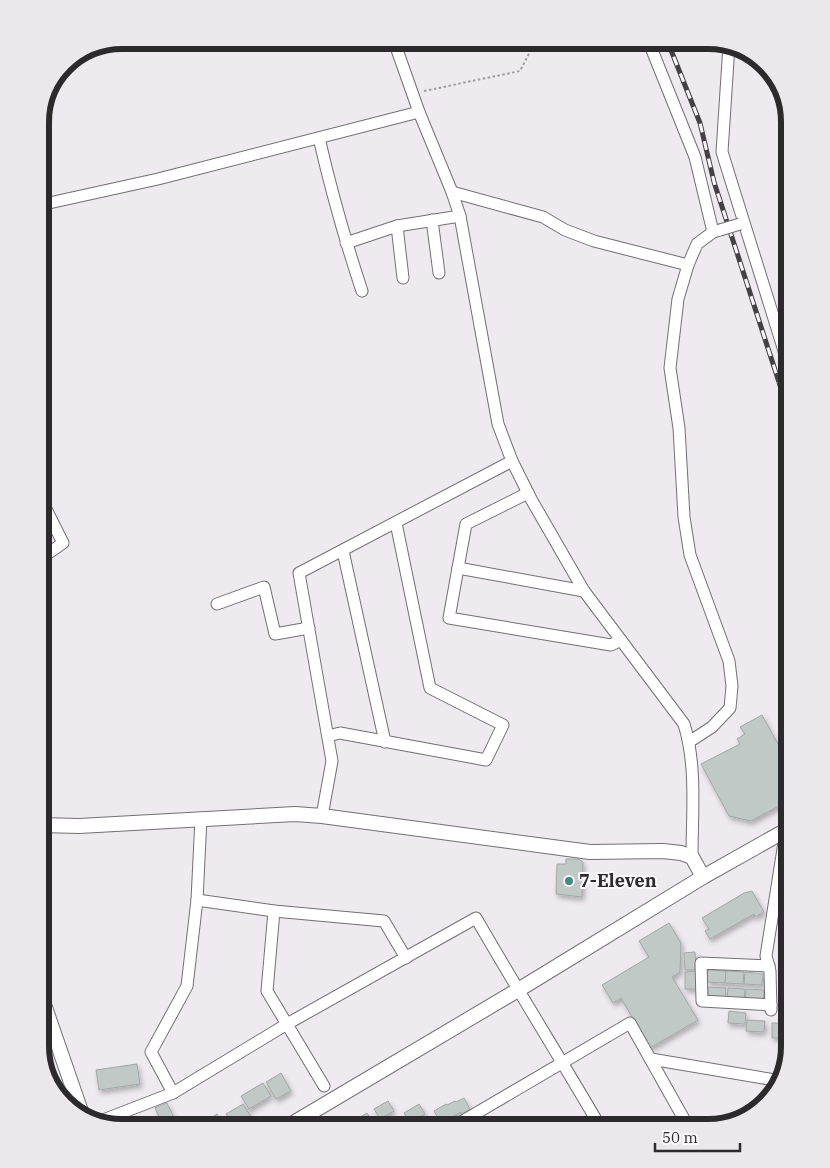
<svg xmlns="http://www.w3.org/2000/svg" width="830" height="1168" font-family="'IBM Plex Serif',serif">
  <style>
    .building { fill: #c1c9c7; stroke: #a1a8a7; filter: url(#shadow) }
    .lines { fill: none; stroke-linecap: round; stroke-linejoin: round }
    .minor-casing { stroke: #736f73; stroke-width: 13 }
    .tertiary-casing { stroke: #736f73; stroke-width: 16 }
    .path { stroke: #9f9c9f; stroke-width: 2; stroke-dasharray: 2.5 2.5; stroke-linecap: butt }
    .minor { stroke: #fff; stroke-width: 11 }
    .tertiary { stroke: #fff; stroke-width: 14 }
    .rail-casing { stroke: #434143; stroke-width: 5 }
    .rail { stroke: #fcf7fc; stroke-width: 3; stroke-dasharray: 9; stroke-linecap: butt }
    .minor-bridge-casing { stroke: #736f73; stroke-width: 13; stroke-linecap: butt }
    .minor-bridge { stroke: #fff; stroke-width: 11 }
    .poi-dot { fill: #458a7e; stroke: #fcf7fc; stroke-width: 2 }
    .labels { text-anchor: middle; stroke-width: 4; stroke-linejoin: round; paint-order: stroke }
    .poi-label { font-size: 18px; font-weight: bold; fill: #2c2a2c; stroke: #fcf7fc; text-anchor: start }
    .rim { fill: none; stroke: #2c2a2c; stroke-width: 6 }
  </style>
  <defs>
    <filter id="shadow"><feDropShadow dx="2" dy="3.5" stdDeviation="2.5" flood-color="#0004"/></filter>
  </defs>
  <rect width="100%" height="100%" fill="#efeaef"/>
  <!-- building -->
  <g class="building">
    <polygon points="762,715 790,766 790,800 751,821 729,816 701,764 740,744 737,739 745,734 740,727"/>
    <polygon points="566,859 579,859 583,862 582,897 556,894 557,864 566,864"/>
    <polygon points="752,891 764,912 755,917 754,914 710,939 705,931 709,929 702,918 744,893"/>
    <polygon points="669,923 681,943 680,972 672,977 698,1020 650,1048 621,998 613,1003 602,985 649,957 639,941"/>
    <polygon points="695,952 696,970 685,970 684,953"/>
    <polygon points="708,970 726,971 725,983 707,982"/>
    <polygon points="696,971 697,989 685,989 685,972"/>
    <polygon points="726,971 744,972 743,984 725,983"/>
    <polygon points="745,972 763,974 762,985 744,984"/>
    <polygon points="708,987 726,988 725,999 708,998"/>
    <polygon points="728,988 745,989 744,1000 727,999"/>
    <polygon points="746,989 764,990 763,1002 745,1001"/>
    <polygon points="729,1011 746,1013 745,1024 728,1023"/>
    <polygon points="747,1020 765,1021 764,1032 746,1031"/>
    <polygon points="772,1023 789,1023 790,1038 772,1038"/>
    <polygon points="137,1064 140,1084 99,1090 96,1070"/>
    <polygon points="281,1073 291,1091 276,1099 266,1082"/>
    <polygon points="263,1083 271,1096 249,1109 241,1096"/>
    <polygon points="464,1098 470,1109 462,1114 461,1112 441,1123 434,1111 446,1104 447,1105 455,1101 456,1102"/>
    <polygon points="388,1101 394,1111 380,1119 374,1109"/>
    <polygon points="167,1103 179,1128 164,1128 155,1108"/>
    <polygon points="243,1104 254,1122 244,1128 239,1128 237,1125 239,1123 238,1121 233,1124 226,1114"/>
    <polygon points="419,1104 425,1114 410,1123 404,1113"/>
    <polygon points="367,1113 373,1123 364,1128 356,1128 352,1122"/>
    <polygon points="217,1114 225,1128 195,1128"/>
    <polygon points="398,1117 404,1127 385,1128 383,1125"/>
    <polygon points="429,1120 433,1128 415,1128"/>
  </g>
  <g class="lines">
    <defs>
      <g id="minor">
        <path d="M395 40V44L419 112 452 192 460 216 498 424 512 461 531 499 584 591 684 724C697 766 692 813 692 857"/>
        <polyline points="648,40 695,157 713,232"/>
        <polyline points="729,45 722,152 790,370"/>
        <path d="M319 138C331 190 345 240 362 291"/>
        <polyline points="452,192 543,217 565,230 594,241 688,265"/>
        <polyline points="40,205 158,179 419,112"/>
        <polyline points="432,220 439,273"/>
        <polyline points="397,226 403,278"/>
        <polyline points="346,243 397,226 460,216"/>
        <polyline points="776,324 790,327"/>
        <polyline points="343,551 385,742"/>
        <polyline points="40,559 63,543 40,497"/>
        <polyline points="458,568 466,524 528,493"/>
        <polyline points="584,591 458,568 449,618 611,645 621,640"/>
        <polyline points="217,604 264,587 275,634 309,628"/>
        <polyline points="328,736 340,733 486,760 503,725 430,688 396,523"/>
        <polyline points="689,742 712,727 730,708 732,686 729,661 690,555 684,517 679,428 670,368 678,299 688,265 697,244 713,232 720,230"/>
        <polyline points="322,816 332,761 299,573 512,461"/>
        <polyline points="197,900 274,911 384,921 406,958"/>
        <polyline points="274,911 267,991 324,1086"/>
        <polyline points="769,966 701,963 702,1001 771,1005"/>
        <polyline points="771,1010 770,971 766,956 786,830"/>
        <polyline points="651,1059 781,1081"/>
        <polyline points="173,1093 151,1052 187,986 197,900 201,818"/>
        <path d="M98 1122 173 1093 287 1024 476 918C517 989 560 1058 601 1128"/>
        <polyline points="451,1128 630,1023 689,1128"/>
      </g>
      <g id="tertiary">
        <polyline points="40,825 79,826 295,814 322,816 590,852 663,851 681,853 692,857 703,877"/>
        <polyline points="40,993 83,1117"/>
        <polyline points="285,1128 528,984 703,877 790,828"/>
      </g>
    </defs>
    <!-- minor casing -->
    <use href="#minor" class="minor-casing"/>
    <!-- tertiary casing -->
    <use href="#tertiary" class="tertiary-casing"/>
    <!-- path -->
    <polyline class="path" points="424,91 520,71 536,40"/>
    <!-- minor -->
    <use href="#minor" class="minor"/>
    <!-- tertiary -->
    <use href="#tertiary" class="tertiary"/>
    <defs>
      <polyline id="rail" points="667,40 700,123 714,182 790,416"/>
    </defs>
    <!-- rail casing -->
    <use href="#rail" class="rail-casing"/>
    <!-- rail -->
    <use href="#rail" class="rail"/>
    <defs>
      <polyline id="minor-bridge" points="720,230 740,224"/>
    </defs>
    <!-- minor-bridge casing -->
    <use href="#minor-bridge" class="minor-bridge-casing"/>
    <!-- minor-bridge -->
    <use href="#minor-bridge" class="minor-bridge"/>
  </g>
  <!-- markers -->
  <circle class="poi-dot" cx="569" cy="881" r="5"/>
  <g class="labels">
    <!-- poi labels -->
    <g class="poi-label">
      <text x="579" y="887">7-Eleven</text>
    </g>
  </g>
  <!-- crop -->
  <path d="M0 0H830V1168H0ZM122 49H708A73 73 0 0 1 781 122V1046A73 73 0 0 1 708 1119H122A73 73 0 0 1 49 1046V122A73 73 0 0 1 122 49Z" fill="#ebe7eb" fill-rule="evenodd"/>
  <path class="rim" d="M122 49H708A73 73 0 0 1 781 122V1046A73 73 0 0 1 708 1119H122A73 73 0 0 1 49 1046V122A73 73 0 0 1 122 49Z"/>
  <!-- scale -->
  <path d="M655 1143v8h85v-8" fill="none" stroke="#2c2a2c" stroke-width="2.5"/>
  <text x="662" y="1143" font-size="15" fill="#2c2a2c" stroke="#fcf7fc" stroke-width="4" paint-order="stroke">50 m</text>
</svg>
